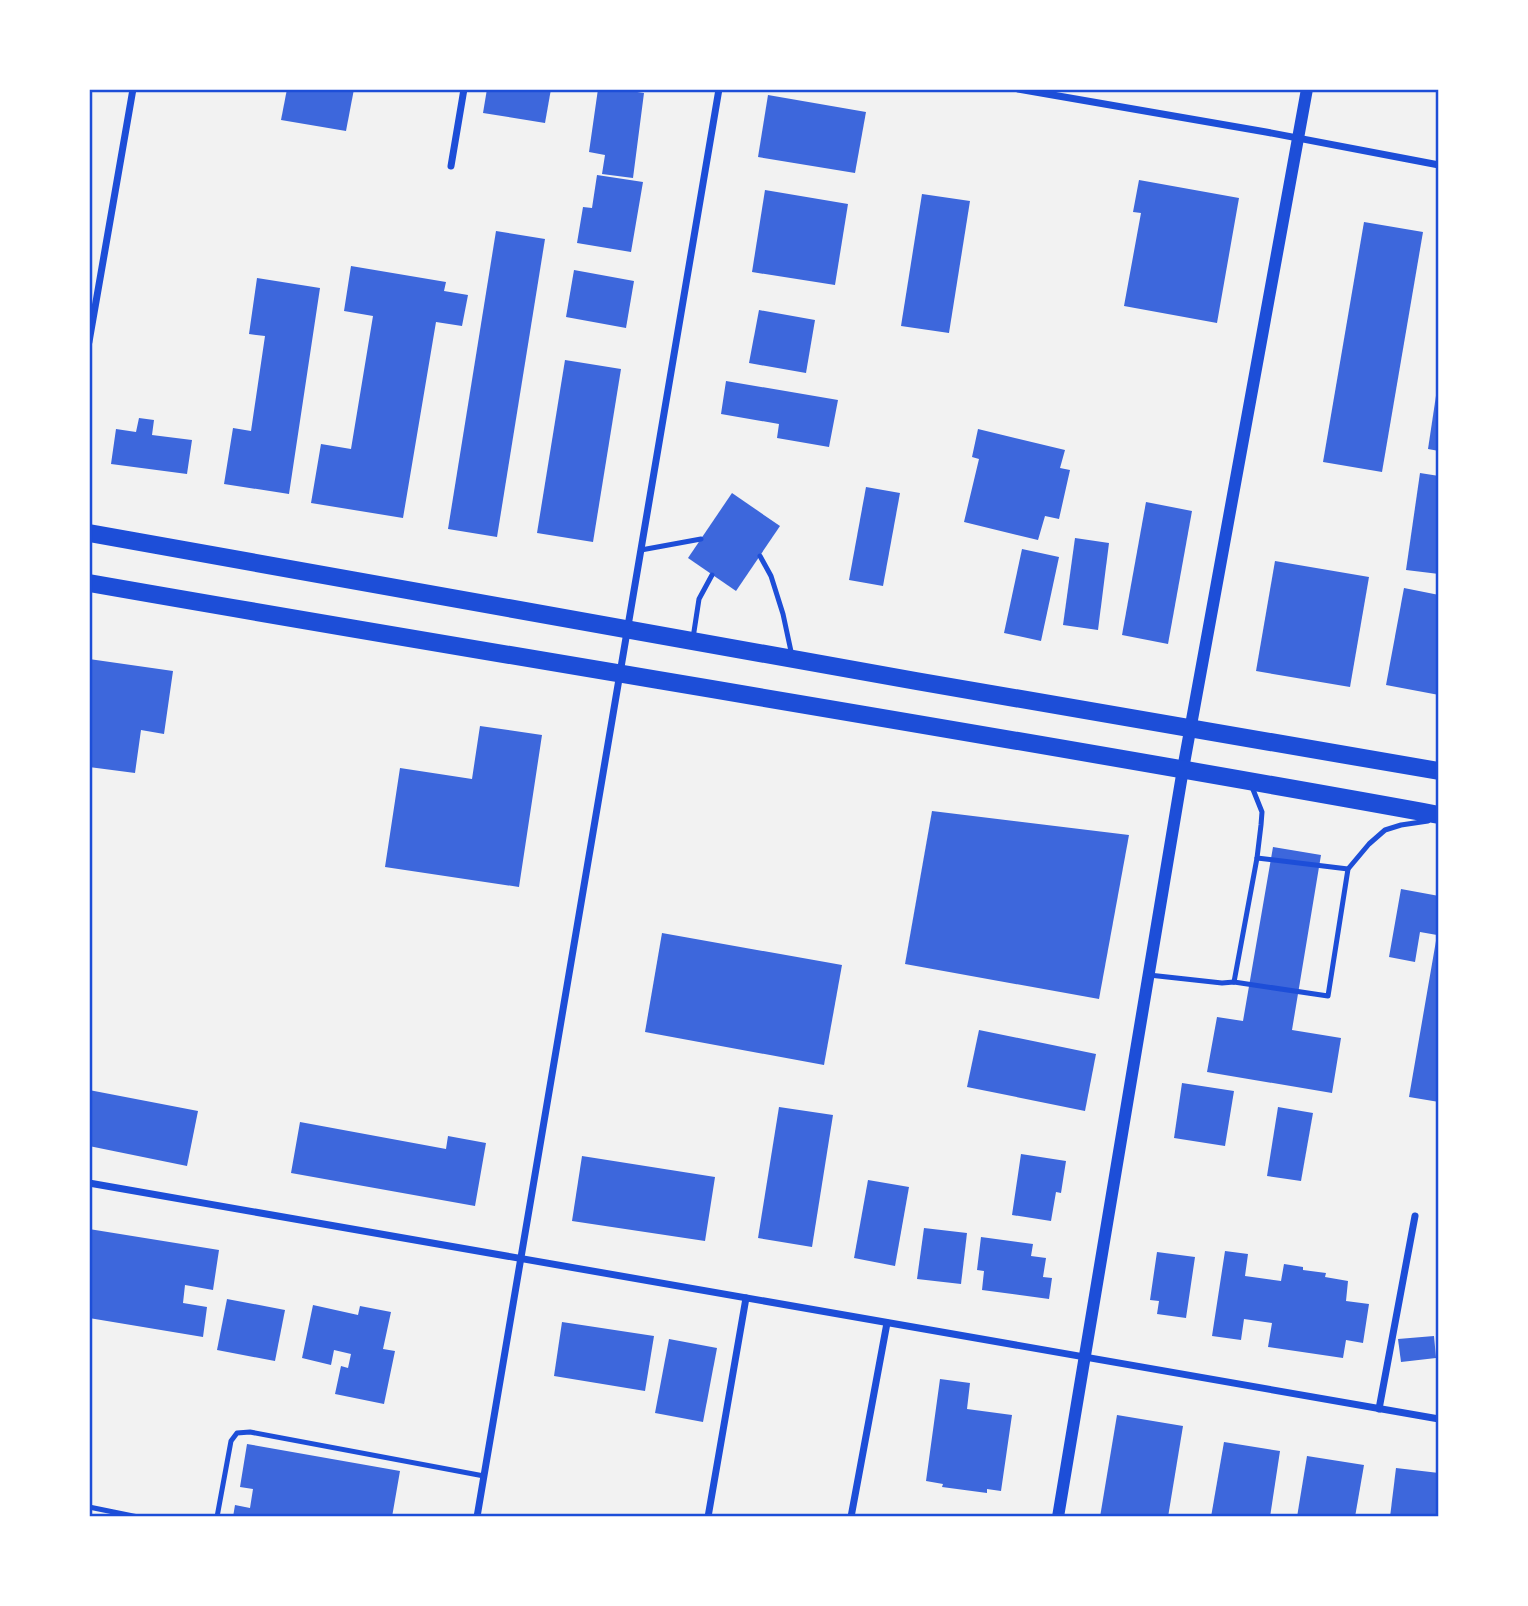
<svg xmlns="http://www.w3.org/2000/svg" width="1528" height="1606" font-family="'Sofia Sans Condensed',sans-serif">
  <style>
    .building { fill: #3d67dc }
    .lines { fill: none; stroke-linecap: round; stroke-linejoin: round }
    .service { stroke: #1d4ed8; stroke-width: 5 }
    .minor { stroke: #1d4ed8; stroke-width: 7 }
    .tertiary { stroke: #1d4ed8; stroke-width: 12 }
    .primary { stroke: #1d4ed8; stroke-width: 18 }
    .neatline { fill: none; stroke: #1d4ed8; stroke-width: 2.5 }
  </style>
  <rect width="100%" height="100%" fill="#f2f2f2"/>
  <!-- building -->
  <g class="building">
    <polygon points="287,89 354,89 346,131 281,120"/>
    <polygon points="487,89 551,89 545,123 483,113"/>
    <polygon points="598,89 617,89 644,93 633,178 602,174 605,155 589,152"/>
    <polygon points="768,95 866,112 855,173 758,157"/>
    <polygon points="597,175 643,182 631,252 577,243 583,207 592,208"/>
    <polygon points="1139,180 1239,198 1217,323 1124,306 1141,213 1133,212"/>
    <polygon points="765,190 848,204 835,285 752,272"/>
    <polygon points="922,194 970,201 949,333 901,326"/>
    <polygon points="1364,222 1423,232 1382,472 1323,462"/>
    <polygon points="496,231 545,239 497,537 448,529"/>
    <polygon points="351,266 446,282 444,291 468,295 462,326 436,322 403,518 311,503 321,444 351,449 373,316 344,311"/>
    <polygon points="574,270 634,281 626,328 566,317"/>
    <polygon points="257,278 320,288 289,494 224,484 233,428 251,431 265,336 249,334"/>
    <polygon points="759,310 815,320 806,373 749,363"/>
    <polygon points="565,360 621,369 593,542 537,533"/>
    <polygon points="726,381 838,400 829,447 777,438 779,424 721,414"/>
    <polygon points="1437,389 1439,389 1439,451 1428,449"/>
    <polygon points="139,418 154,420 152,435 192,440 187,474 111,464 116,429 136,432"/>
    <polygon points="978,429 1065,450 1060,468 1070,470 1059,519 1045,516 1038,540 964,522 979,459 972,457"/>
    <polygon points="1420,473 1439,476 1439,574 1406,570"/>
    <polygon points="866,487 900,493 883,586 849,580"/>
    <polygon points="732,493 780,526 736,591 688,558"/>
    <polygon points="1146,502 1192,511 1168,644 1122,635"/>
    <polygon points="1075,538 1109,543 1098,630 1063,625"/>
    <polygon points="1022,549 1059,557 1041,641 1004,633"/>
    <polygon points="1275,561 1369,577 1350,687 1256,671"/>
    <polygon points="1404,588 1439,595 1439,695 1386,685"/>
    <polygon points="89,659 173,671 164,734 141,730 135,773 89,767"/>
    <polygon points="480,726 542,735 519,887 385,867 400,768 472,779"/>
    <polygon points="932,811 1129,835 1099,999 905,964"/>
    <polygon points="1273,847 1321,855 1292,1030 1341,1038 1332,1093 1207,1072 1217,1017 1243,1021"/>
    <polygon points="1401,889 1439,896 1439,1102 1409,1097 1437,935 1420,932 1415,962 1389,957"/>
    <polygon points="662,933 842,965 824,1065 645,1032"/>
    <polygon points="979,1030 1096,1054 1085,1111 967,1087"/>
    <polygon points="1182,1083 1234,1091 1225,1146 1174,1138"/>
    <polygon points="89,1090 198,1111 187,1166 89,1146"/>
    <polygon points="779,1107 833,1115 812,1247 758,1238"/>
    <polygon points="1278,1107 1313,1113 1301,1181 1267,1176"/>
    <polygon points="300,1122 446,1149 448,1136 486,1143 475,1206 291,1173"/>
    <polygon points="1021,1154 1066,1161 1061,1193 1056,1192 1051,1221 1012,1215"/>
    <polygon points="582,1156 715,1177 705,1241 572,1221"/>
    <polygon points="868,1180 909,1187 895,1266 854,1258"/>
    <polygon points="924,1228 967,1233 961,1284 917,1279"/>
    <polygon points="89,1229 219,1250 213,1290 185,1285 183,1303 207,1307 203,1337 89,1318 92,1289 89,1288"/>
    <polygon points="981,1237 1033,1244 1031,1256 1046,1258 1043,1277 1052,1278 1049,1299 982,1290 984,1271 977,1270"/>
    <polygon points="1225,1251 1248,1254 1245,1276 1281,1281 1284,1264 1303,1267 1303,1270 1326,1273 1325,1277 1348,1281 1346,1301 1369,1304 1363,1343 1346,1340 1343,1358 1268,1347 1272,1323 1244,1319 1241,1340 1212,1336"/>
    <polygon points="1157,1252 1195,1257 1186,1318 1157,1314 1159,1301 1150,1300"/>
    <polygon points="227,1299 285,1310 275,1361 217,1350"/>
    <polygon points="313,1305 358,1315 360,1306 391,1312 383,1349 395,1351 384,1404 335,1394 341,1366 348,1368 351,1354 334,1350 331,1365 302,1358"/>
    <polygon points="562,1322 654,1336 645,1391 554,1376"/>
    <polygon points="1434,1336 1436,1358 1401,1362 1398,1339"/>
    <polygon points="669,1339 717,1348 703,1422 655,1413"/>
    <polygon points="940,1379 970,1383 967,1409 1012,1415 1001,1491 987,1489 987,1493 942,1487 943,1484 926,1481"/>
    <polygon points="1117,1415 1183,1426 1168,1517 1100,1517"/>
    <polygon points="1224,1442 1280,1451 1270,1517 1211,1517"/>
    <polygon points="247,1444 400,1471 392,1517 233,1517 235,1505 250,1508 253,1489 240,1487"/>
    <polygon points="1307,1456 1364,1465 1355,1517 1297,1517"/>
    <polygon points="1396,1468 1439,1473 1439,1517 1390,1517"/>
  </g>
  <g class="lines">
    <!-- service -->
    <g class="service">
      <polyline points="641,550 701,539"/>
      <polyline points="760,556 771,576 783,614 792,656"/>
      <polyline points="693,638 699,599 712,575"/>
      <polyline points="1257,858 1348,869"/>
      <polyline points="1149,975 1222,983 1234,982 1328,996 1348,869 1369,844 1385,830 1401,825 1428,821"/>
      <polyline points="1234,982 1257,858 1261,825 1262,812 1252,787"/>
      <polyline points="89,1507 138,1517"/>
      <polyline points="217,1517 231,1441 237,1433 250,1432 484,1476"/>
    </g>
    <!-- minor -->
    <g class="minor">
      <polyline points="1018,89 1266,132 1439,165"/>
      <polyline points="451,166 464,89"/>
      <polyline points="89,342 133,89"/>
      <polyline points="89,1183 1439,1419"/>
      <polyline points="1379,1409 1415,1216"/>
      <polyline points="477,1517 719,89"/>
      <polyline points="708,1517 746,1298"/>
      <polyline points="851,1517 887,1323"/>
    </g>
    <!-- tertiary -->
    <polyline class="tertiary" points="1058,1517 1183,769 1307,89"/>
    <!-- primary -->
    <g class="primary">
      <polyline points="89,533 916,681 1439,771"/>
      <path d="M89 583C539 662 990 733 1439 815"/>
    </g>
  </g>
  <!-- border -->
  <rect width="1528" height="1606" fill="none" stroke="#ffffff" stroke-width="182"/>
  <rect x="91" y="91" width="1346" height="1424" class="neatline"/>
</svg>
